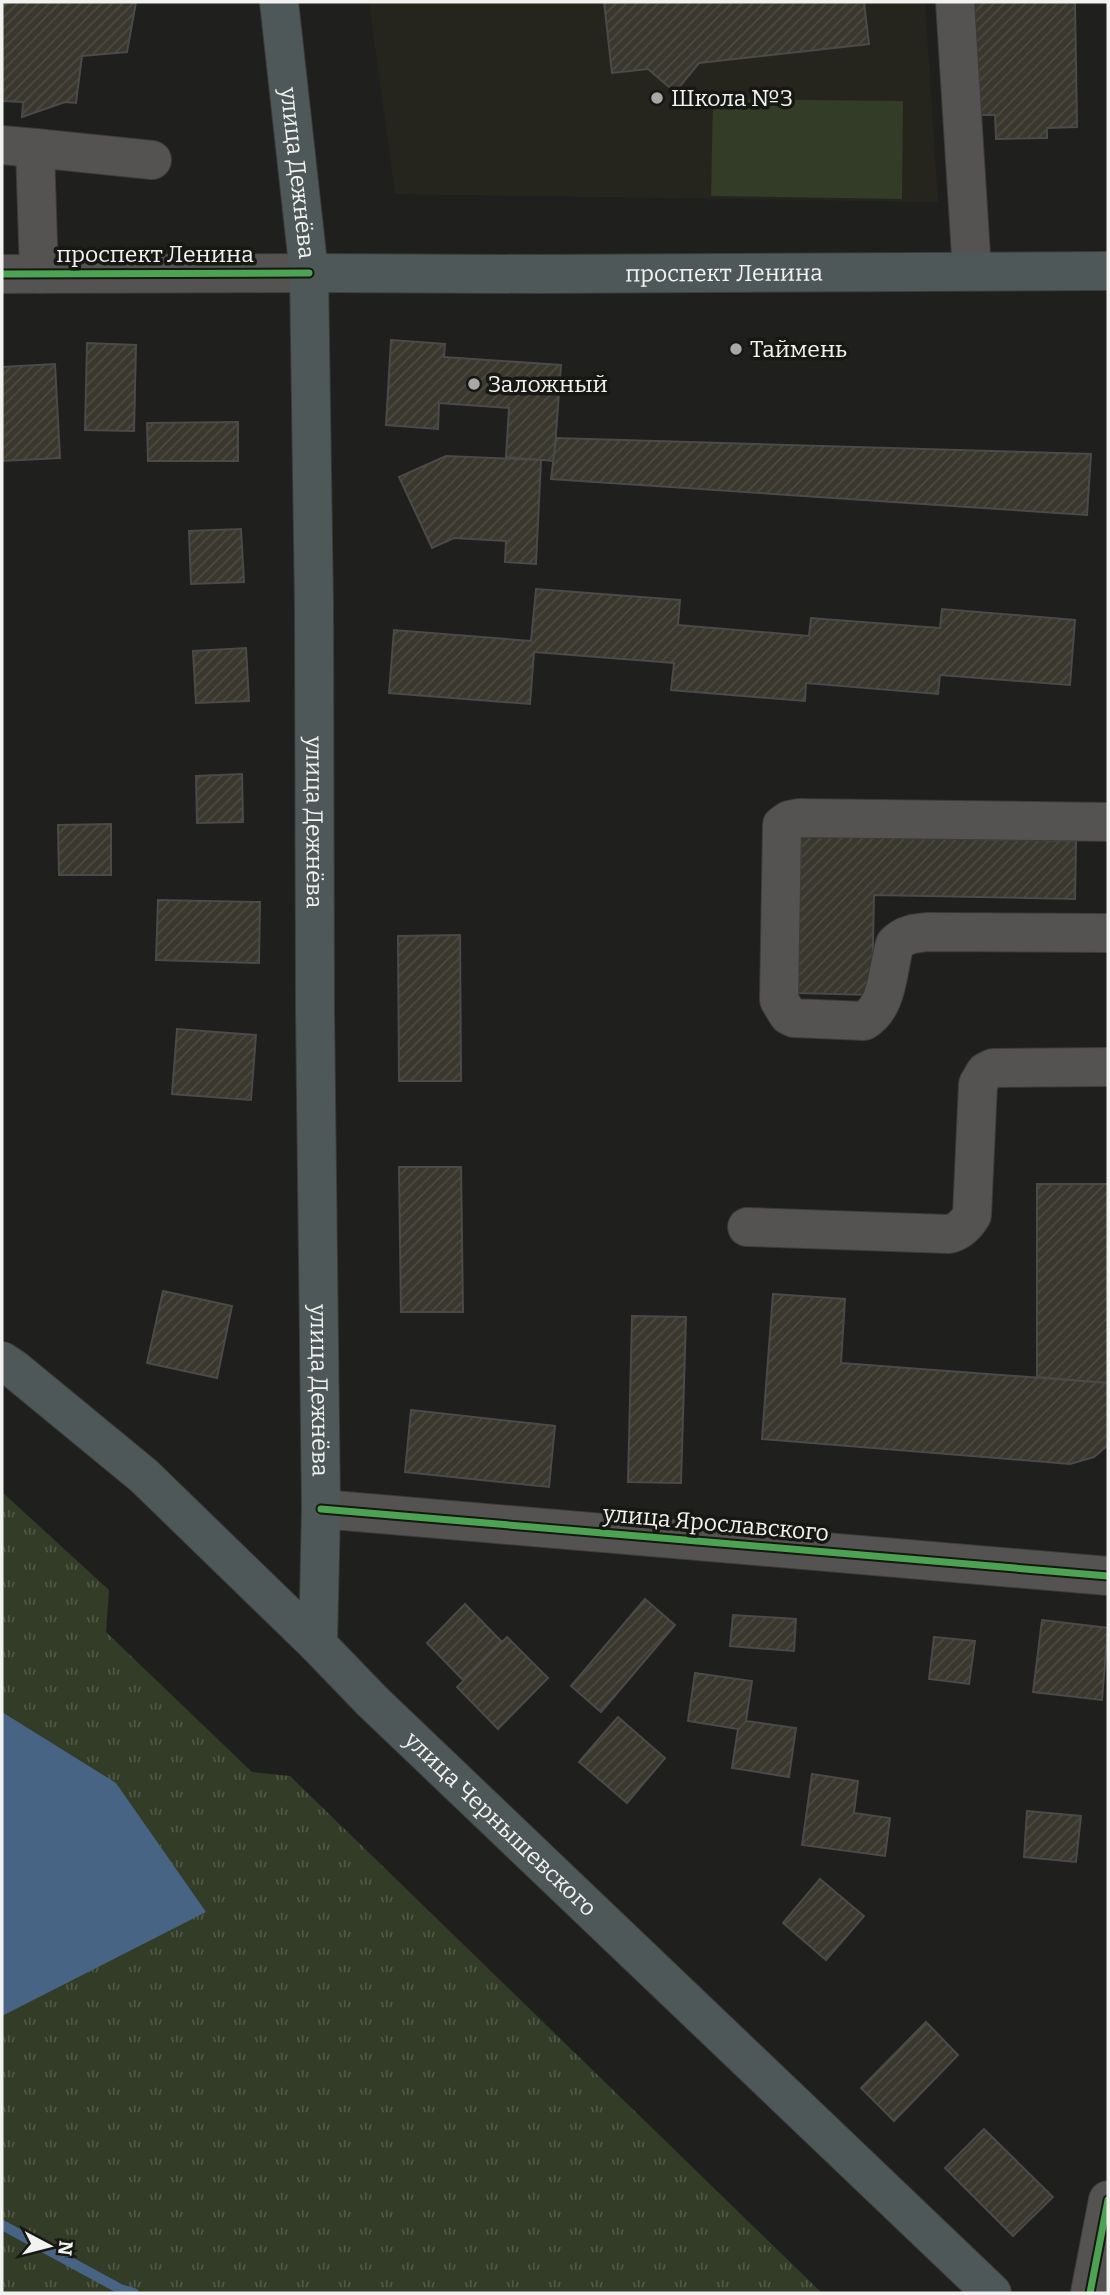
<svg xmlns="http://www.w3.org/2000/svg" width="1110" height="2295" font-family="Bitter,serif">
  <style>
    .built { fill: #26251d }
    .grass { fill: url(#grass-tufts) }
    .park { fill: #333c26 }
    .water { fill: #486484 }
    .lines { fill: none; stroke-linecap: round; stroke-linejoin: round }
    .stream { stroke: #486484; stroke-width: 10 }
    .building { fill: url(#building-hatch); stroke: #4a4a49; stroke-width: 2 }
    .minor-casing { stroke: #3b3b3a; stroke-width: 40 }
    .major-casing { stroke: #3b3b3a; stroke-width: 40 }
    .minor { stroke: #545352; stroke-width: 38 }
    .major { stroke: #4f5858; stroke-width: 38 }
    .cycleway-casing { stroke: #171714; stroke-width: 11 }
    .cycleway { stroke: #4ca352; stroke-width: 7 }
    .poi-dot { fill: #a8a8a6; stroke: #171714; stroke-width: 2.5 }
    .labels { text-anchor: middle; stroke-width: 7; stroke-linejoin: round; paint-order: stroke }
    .poi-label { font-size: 23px; fill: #f2f2f0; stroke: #171714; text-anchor: start }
    .street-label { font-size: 23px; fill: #f2f2f0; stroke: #171714 }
  </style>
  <defs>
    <pattern id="grass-tufts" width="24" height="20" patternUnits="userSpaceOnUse" patternTransform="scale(1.75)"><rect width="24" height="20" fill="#333c26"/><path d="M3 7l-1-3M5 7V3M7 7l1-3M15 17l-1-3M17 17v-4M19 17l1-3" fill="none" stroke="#515946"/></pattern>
    <pattern id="building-hatch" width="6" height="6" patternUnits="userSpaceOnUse" patternTransform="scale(1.75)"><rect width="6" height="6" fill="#39372e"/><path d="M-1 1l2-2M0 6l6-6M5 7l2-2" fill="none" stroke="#4c4b42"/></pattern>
  </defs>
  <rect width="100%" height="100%" fill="#1f1f1e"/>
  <!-- built -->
  <polygon class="built" points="369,2 925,2 938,202 395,194"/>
  <!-- grass -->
  <polygon class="grass" points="2,1492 109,1590 106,1632 252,1772 290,1776 822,2293 2,2293"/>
  <!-- park -->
  <polygon class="park" points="713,99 903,101 902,199 711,196"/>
  <!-- water -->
  <polygon class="water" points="2,1712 116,1783 206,1912 2,2016"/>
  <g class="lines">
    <!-- stream -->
    <polyline class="stream" points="2,2225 120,2289 134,2293"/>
  </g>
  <!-- building -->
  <g class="building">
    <polygon points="7,2 136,2 127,52 82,56 76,103 65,102 22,117 23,102 2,101 2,7"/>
    <polygon points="604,2 864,2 869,44 699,63 675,92 648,69 612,73"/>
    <polygon points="972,2 1075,2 1077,127 1047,128 1047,138 996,139 995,115 973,115"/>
    <polygon points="391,340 445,344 444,357 561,365 554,461 506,457 509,408 439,403 438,429 386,425"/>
    <polygon points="87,343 136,345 134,431 85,430"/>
    <polygon points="55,364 60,458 2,461 2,367"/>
    <polygon points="238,422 238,461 148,461 147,423"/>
    <polygon points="556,438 1091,454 1087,515 551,479"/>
    <polygon points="446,456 541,460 536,564 505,562 506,541 454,538 432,548 399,477"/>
    <polygon points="241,529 244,582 191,584 189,531"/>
    <polygon points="536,589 680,600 678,625 809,636 811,618 940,628 942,609 1075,620 1070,685 940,675 938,694 806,683 805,701 671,690 674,663 534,652 530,704 389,693 394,630 531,641"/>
    <polygon points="246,648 249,701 196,703 193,651"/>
    <polygon points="242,774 243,822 197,823 196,776"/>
    <polygon points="111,824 111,875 59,875 58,825"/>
    <polygon points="801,836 1076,841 1075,899 874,895 872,995 797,993"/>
    <polygon points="158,900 260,902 259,963 156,960"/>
    <polygon points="460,935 461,1081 399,1081 398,936"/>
    <polygon points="177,1029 256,1035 251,1100 172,1094"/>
    <polygon points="399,1167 461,1167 463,1312 401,1312"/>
    <polygon points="1037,1184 1108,1184 1108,1383 1037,1377"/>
    <polygon points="163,1291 232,1306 217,1378 147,1363"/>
    <polygon points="773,1294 845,1299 841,1363 1108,1383 1108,1445 1094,1457 1070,1464 762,1439"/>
    <polygon points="632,1316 686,1317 681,1483 628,1482"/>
    <polygon points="411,1410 555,1426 549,1487 405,1472"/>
    <polygon points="645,1599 675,1625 601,1712 571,1686"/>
    <polygon points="465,1604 502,1642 463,1680 427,1643"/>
    <polygon points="733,1615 796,1619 794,1651 730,1646"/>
    <polygon points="1042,1620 1108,1628 1102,1700 1033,1692"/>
    <polygon points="507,1637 548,1678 498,1729 457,1687"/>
    <polygon points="934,1637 975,1641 969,1684 929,1679"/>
    <polygon points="695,1673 752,1681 746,1721 796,1728 789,1777 732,1768 738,1729 688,1721"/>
    <polygon points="618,1717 665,1758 627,1803 579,1762"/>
    <polygon points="812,1774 858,1781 854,1813 890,1818 885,1856 802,1845"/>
    <polygon points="1027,1811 1081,1816 1076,1862 1024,1857"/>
    <polygon points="820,1879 864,1916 826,1960 783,1923"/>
    <polygon points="926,2022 958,2055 894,2121 861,2088"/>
    <polygon points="984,2129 1053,2197 1013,2236 945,2168"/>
  </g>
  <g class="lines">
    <defs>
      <g id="minor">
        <polyline points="955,2 972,271"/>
        <polyline points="2,145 35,148"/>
        <polyline points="2,274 309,273"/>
        <polyline points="39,274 35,148 152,160"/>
        <path d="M1108 822 799 818 789 820 782 825 779 1000 788 1015 794 1018 864 1021C889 1006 887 970 895 944 904 934 916 933 928 932L1108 933"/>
        <path d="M747 1227 948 1234C958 1233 967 1224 972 1215L978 1084 985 1072 993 1068 1108 1067"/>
        <polyline points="321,1509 1108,1576"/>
        <polyline points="1090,2293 1108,2200"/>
      </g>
      <g id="major">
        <path id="s1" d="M279 2 309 273 314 605 315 1011 321 1509 318 1645"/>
        <path id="s2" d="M309 273 538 274 1108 271"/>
        <path id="s3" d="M2 1361 14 1369 144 1476 318 1645 372 1701 992 2293"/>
      </g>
    </defs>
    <!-- minor casing -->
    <use href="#minor" class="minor-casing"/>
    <!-- major casing -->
    <use href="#major" class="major-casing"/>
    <!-- minor -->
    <use href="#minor" class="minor"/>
    <!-- major -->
    <use href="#major" class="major"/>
    <defs>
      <g id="cycleway">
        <polyline points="2,274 309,273"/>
        <polyline points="321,1509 1108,1576"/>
        <polyline points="1090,2293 1108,2200"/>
      </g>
    </defs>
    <!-- cycleway casing -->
    <use href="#cycleway" class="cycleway-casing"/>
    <!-- cycleway -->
    <use href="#cycleway" class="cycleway"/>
  </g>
  <!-- markers -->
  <g class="poi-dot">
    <circle cx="657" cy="98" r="7"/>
    <circle cx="736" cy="349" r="7"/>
    <circle cx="474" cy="384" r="7"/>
  </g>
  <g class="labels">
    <!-- poi labels -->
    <g class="poi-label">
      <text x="671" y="106">Школа №3</text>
      <text x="750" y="357">Таймень</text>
      <text x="488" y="392">Заложный</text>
    </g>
    <!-- street labels -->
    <g class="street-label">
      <text dy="8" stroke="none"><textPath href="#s1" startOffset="172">улица Дежнёва</textPath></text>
      <text x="155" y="262">проспект Ленина</text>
      <text dy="8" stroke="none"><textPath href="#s2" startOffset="415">проспект Ленина</textPath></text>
      <text dy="8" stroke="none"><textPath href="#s1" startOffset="822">улица Дежнёва</textPath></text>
      <text dy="8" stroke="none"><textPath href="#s1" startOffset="1390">улица Дежнёва</textPath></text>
      <text transform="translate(716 1523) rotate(5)" y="8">улица Ярославского</text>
      <text dy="8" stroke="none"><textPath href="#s3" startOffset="681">улица Чернышевского</textPath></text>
    </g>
  </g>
  <!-- border -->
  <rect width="1110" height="2295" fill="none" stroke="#f2f2f0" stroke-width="7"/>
  <!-- north arrow -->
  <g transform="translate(49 2246) rotate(97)" stroke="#171714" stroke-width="5" paint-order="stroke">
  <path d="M0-5L12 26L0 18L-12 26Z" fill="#f2f2f0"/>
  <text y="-10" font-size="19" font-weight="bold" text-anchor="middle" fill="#f2f2f0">N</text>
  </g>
</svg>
